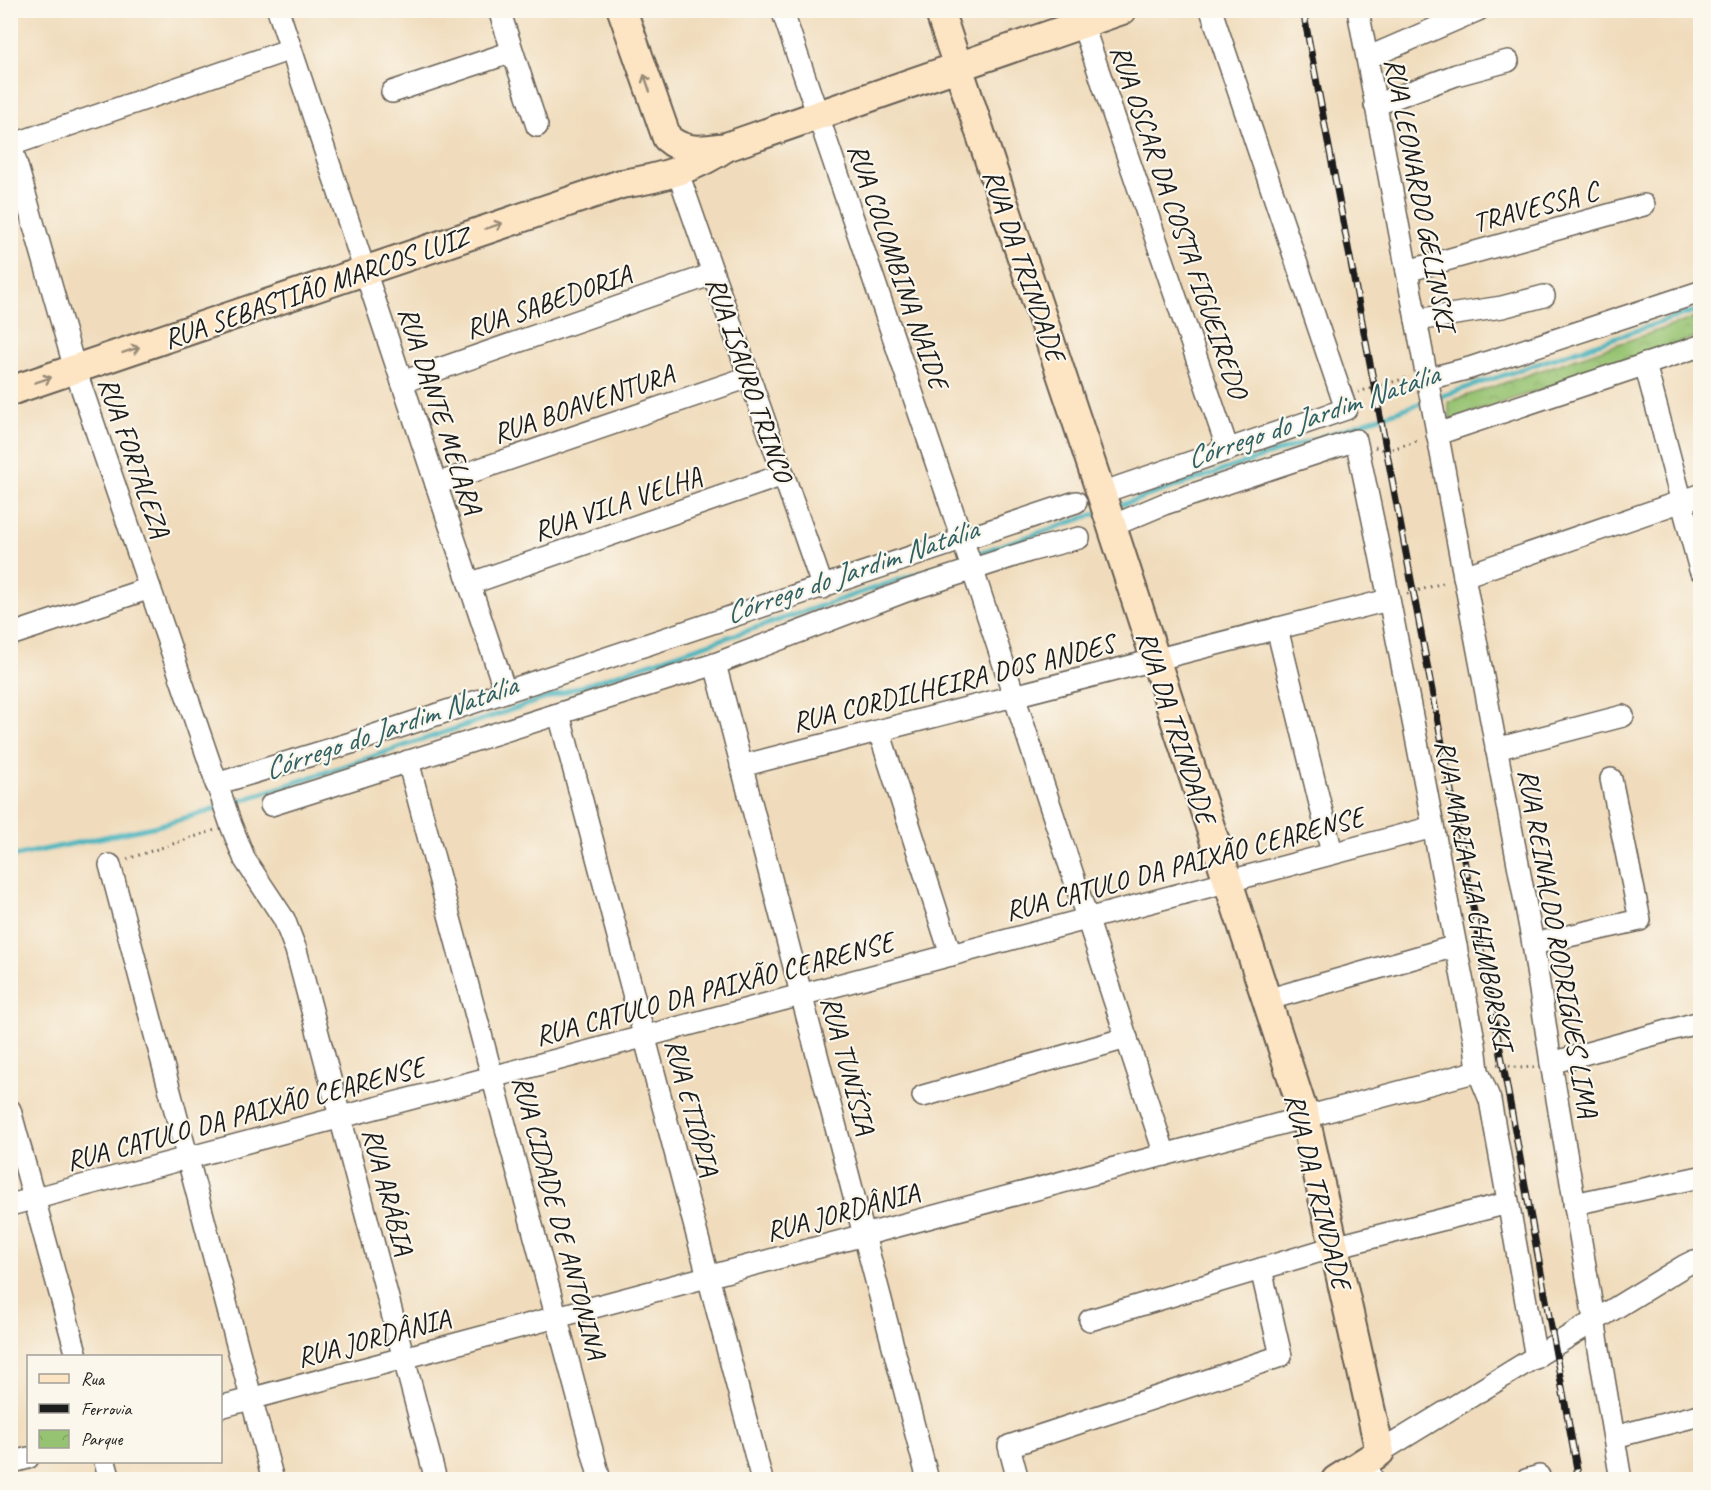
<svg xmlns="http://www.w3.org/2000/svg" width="1711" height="1490" font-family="Caveat,sans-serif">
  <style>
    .park { fill: url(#park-crowns); stroke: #597046; stroke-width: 1.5 }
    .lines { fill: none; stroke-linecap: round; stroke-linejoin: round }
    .stream { stroke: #45b4be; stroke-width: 5 }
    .street-casing { stroke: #665f54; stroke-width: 24 }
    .secondary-casing { stroke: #665f54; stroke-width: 32 }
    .path { stroke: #665f54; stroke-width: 3; stroke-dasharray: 1.5 4.5; stroke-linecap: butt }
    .street { stroke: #fff; stroke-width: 21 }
    .secondary { stroke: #fde5c4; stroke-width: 28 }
    .rail-casing { stroke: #1c1c1c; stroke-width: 7 }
    .rail { stroke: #fbf7ec; stroke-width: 4.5; stroke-dasharray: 14; stroke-linecap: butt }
    .oneway { stroke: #988b78 }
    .labels { text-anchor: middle; stroke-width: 4.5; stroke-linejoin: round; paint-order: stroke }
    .street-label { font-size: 28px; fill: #1c1c1c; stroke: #fbf7ec }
    .water-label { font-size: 30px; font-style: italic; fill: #2e6065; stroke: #fbf7ec }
  </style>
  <defs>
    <pattern id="park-crowns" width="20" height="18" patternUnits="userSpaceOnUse" patternTransform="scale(1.5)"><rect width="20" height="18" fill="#96c371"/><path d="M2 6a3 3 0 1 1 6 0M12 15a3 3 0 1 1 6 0" fill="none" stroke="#81a761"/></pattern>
  </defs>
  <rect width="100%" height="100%" fill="#fbf7ec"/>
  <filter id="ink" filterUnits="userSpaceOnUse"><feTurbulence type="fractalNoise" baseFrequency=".0167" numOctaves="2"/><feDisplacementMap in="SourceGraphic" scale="12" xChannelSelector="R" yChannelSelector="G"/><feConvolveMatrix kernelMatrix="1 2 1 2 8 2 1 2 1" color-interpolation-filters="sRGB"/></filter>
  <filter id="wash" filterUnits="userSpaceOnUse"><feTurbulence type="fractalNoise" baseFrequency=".008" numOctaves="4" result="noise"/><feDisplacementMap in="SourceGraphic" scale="24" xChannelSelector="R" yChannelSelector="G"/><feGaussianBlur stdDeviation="1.35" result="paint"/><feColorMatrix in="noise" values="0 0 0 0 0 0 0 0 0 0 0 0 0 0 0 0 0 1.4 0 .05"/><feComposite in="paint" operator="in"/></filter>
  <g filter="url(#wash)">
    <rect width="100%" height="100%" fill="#f0dcbc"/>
    <!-- park -->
    <polygon class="park" points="1700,316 1700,336 1450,420 1448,402"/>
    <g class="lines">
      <!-- stream -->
      <g class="stream">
        <polyline points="1436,398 1700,309"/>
        <polyline points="1115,507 1427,401"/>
        <polyline points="973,555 1098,513"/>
        <polyline points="228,805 964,558"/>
        <polyline points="10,857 157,826 219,808"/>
      </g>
    </g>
  </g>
  <g filter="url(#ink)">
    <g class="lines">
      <defs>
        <g id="street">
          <polyline points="278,10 505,691"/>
          <polyline points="499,10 537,126"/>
          <polyline points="782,10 973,571 1165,1155"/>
          <polyline points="1358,10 1533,944 1551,1063 1621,1480"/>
          <polyline points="1078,11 1228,450"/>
          <polyline points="291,49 11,145 75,369 231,825 245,860 284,919 296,950 436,1480"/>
          <polyline points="1367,58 1478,10"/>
          <polyline points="392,92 512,52"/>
          <polyline points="1375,105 1456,75 1508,61"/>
          <polyline points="677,170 823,588"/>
          <polyline points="1407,271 1644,205"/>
          <polyline points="1416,320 1502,307 1544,296"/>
          <polyline points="1645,364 1700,570"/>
          <polyline points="1427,379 1470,368 1700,292"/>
          <polyline points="402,382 713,274"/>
          <polyline points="1437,434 1700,346"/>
          <polyline points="436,484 749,377"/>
          <polyline points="1101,493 1346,409 1211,10"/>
          <path d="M1112 526 1164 504 1356 440C1400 641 1435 842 1475 1044L1478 1071 1490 1100 1536 1358"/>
          <polyline points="1464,576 1700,495"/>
          <polyline points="469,584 783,475"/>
          <polyline points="1277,628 1332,853"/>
          <polyline points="10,635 150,588"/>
          <polyline points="715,664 928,1480"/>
          <polyline points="559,714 762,1480"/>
          <polyline points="879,731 951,955"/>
          <polyline points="1496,749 1623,716"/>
          <polyline points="408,761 600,1480"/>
          <polyline points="741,766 1388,600"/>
          <polyline points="216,784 351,743 1076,502"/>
          <polyline points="271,805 715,664 906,591 1029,551 1079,538"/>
          <polyline points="110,865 273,1480"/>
          <polyline points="1533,944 1640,920 1611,779"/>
          <polyline points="1266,1000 1456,946"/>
          <polyline points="1551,1063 1700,1022"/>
          <polyline points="923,1096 1127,1038"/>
          <polyline points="10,1110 77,1356"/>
          <polyline points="1574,1204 1700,1177"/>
          <polyline points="10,1205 1433,827"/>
          <polyline points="1090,1320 1334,1247 1508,1203"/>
          <polyline points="220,1407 1478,1071"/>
          <polyline points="1614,1437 1700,1415"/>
          <polyline points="1380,1452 1684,1266 1694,1261 1700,1260"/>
          <polyline points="1367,1460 1372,1480"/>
          <polyline points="105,1462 110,1480"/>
          <polyline points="10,1463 28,1458"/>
          <polyline points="1018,1480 1009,1446 1281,1356 1261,1269"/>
          <polyline points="1526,1480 1539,1476"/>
        </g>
        <g id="secondary">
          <path d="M622 10 667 138C685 154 704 150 726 147L1122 10"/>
          <polyline points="939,10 1101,493 1305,1117 1380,1452 1336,1480"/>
          <path d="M10 391 621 184C658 179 696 168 726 147"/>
        </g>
      </defs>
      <!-- street casing -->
      <use href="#street" class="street-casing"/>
      <!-- secondary casing -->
      <use href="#secondary" class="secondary-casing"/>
      <!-- path -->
      <g class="path">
        <polyline points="1358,392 1410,377"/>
        <polyline points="1375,447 1386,451 1420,440"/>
        <polyline points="1407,594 1446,582"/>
        <polyline points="127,859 215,830"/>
        <polyline points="1497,1064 1520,1068 1534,1067"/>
      </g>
      <!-- street -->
      <use href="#street" class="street"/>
      <!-- secondary -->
      <use href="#secondary" class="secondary"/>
      <defs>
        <polyline id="rail" points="1303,10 1503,1065 1579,1480"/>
      </defs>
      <!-- rail casing -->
      <use href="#rail" class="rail-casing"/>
      <!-- rail -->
      <use href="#rail" class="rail"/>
    </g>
    <!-- one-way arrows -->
    <defs><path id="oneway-shaft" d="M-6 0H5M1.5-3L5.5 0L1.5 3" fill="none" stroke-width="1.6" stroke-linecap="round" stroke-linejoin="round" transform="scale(1.5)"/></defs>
    <g class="oneway">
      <use href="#oneway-shaft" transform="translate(647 83) rotate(-109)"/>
      <use href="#oneway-shaft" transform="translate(494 226) rotate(-18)"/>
      <use href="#oneway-shaft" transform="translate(131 350) rotate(-19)"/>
      <use href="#oneway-shaft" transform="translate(43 380) rotate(-19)"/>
    </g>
  </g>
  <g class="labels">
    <!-- street labels -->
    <g class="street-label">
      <text transform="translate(1421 194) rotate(79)" y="10">RUA LEONARDO GELINSKI</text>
      <text transform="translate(1535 206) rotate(-15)" y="10">TRAVESSA C</text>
      <text transform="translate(1180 221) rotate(71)" y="10">RUA OSCAR DA COSTA FIGUEIREDO</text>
      <text transform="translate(1025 265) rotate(71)" y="10">RUA DA TRINDADE</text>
      <text transform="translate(899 266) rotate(71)" y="10">RUA COLOMBINA NAIDE</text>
      <text transform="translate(316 287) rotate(-19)" y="10">RUA SEBASTIÃO MARCOS LUIZ</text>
      <text transform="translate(548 301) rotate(-19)" y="10">RUA SABEDORIA</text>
      <text transform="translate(750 379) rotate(71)" y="10">RUA ISAURO TRINCO</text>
      <text transform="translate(583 403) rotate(-19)" y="10">RUA BOAVENTURA</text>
      <text transform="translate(441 410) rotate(72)" y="10">RUA DANTE MELARA</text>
      <text transform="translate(135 457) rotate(71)" y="10">RUA FORTALEZA</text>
      <text transform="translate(617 503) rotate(-19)" y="10">RUA VILA VELHA</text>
      <text transform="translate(953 682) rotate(-14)" y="10">RUA CORDILHEIRA DOS ANDES</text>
      <text transform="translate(1177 727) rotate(72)" y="10">RUA DA TRINDADE</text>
      <text transform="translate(1184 863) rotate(-15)" y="10">RUA CATULO DA PAIXÃO CEARENSE</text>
      <text transform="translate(1475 894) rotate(79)" y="10">RUA MARIA LIA CHIMBORSKI</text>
      <text transform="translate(1559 943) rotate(80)" y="10">RUA REINALDO RODRIGUES LIMA</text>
      <text transform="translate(714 988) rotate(-15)" y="10">RUA CATULO DA PAIXÃO CEARENSE</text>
      <text transform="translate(849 1065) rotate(75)" y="10">RUA TUNÍSIA</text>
      <text transform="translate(693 1107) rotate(75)" y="10">RUA ETIÓPIA</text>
      <text transform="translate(245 1113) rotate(-15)" y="10">RUA CATULO DA PAIXÃO CEARENSE</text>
      <text transform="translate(389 1191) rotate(75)" y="10">RUA ARÁBIA</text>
      <text transform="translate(1319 1191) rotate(76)" y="10">RUA DA TRINDADE</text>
      <text transform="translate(842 1211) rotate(-15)" y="10">RUA JORDÂNIA</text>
      <text transform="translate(560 1217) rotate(75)" y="10">RUA CIDADE DE ANTONINA</text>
      <text transform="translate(373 1337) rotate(-15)" y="10">RUA JORDÂNIA</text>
    </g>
    <!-- water labels -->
    <g class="water-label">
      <text transform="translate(1312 416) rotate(-19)" y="10">Córrego do Jardim Natália</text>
      <text transform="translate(851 571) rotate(-19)" y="10">Córrego do Jardim Natália</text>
      <text transform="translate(390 727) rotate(-19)" y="10">Córrego do Jardim Natália</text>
    </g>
  </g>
  <!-- margin -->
  <rect width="1711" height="1490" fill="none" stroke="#fbf7ec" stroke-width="36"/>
  <!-- legend -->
  <rect x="27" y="1355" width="195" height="108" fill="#fbf7ec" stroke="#a29f99" stroke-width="1.5"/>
  <rect x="39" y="1374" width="30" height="9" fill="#fde5c4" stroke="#a29f99" stroke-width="1.5"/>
  <text x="81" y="1385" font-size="18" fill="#1c1c1c">Rua</text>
  <rect x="39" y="1404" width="30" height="9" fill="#1c1c1c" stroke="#a29f99" stroke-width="1.5"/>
  <text x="81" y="1415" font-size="18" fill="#1c1c1c">Ferrovia</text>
  <rect x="39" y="1430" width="30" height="18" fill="url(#park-crowns)" stroke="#a29f99" stroke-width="1.5"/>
  <text x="81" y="1445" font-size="18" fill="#1c1c1c">Parque</text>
</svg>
